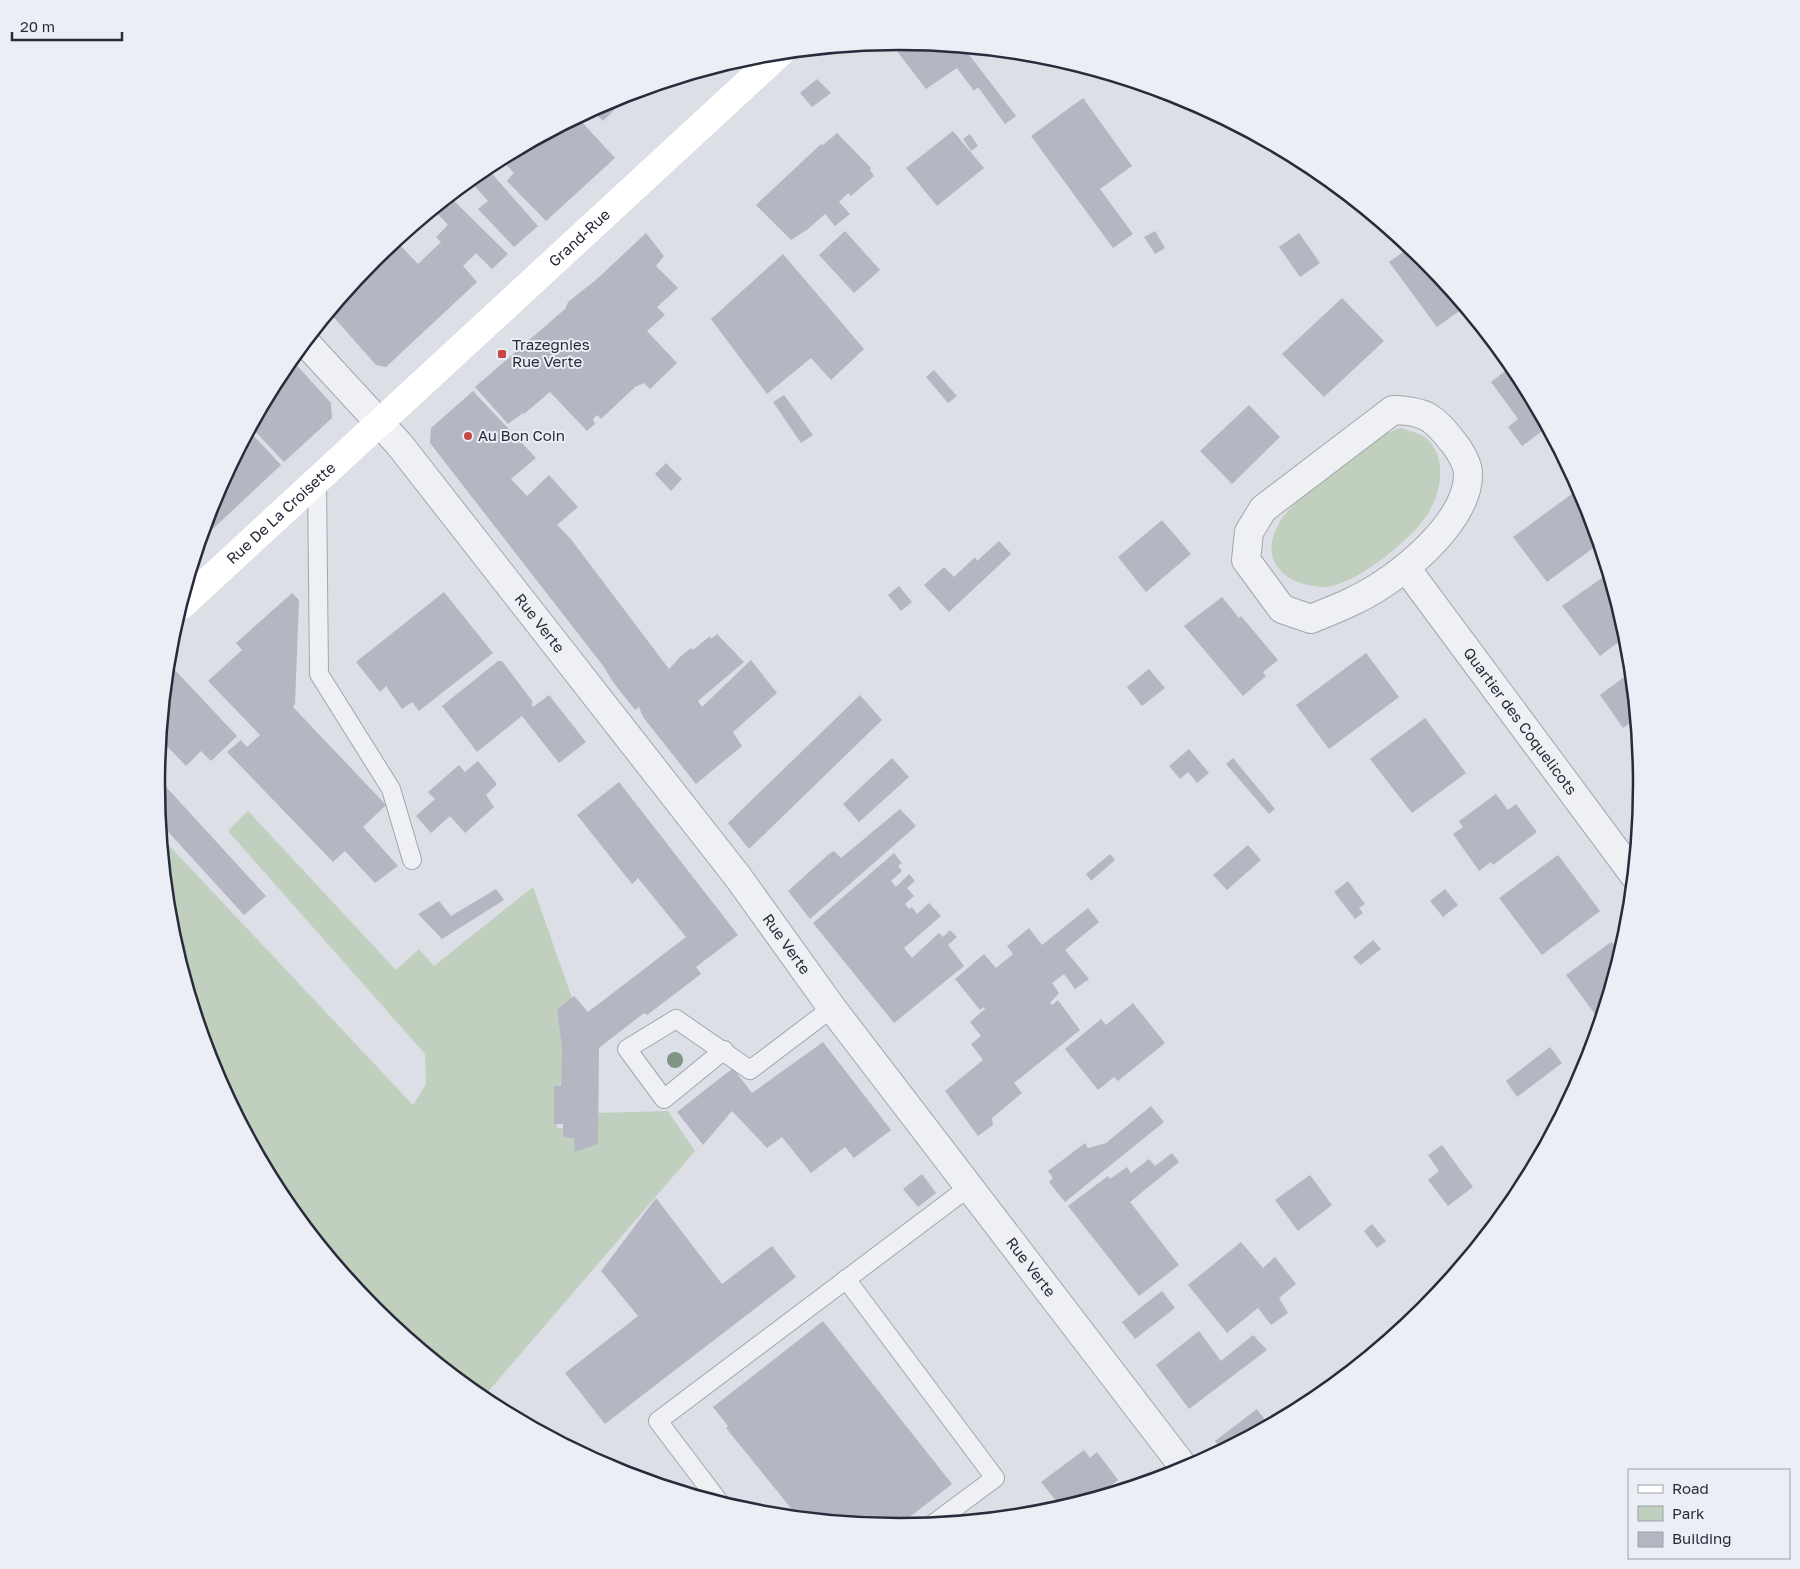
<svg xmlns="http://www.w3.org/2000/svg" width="1800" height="1569" font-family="'Golos Text',sans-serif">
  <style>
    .built { fill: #cbcdd7 }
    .green { fill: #c0cfbe }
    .building { fill: #b4b7c2 }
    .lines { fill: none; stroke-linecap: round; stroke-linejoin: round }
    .service-casing { stroke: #a2a5af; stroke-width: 20 }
    .minor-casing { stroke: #a2a5af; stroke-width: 30 }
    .service { stroke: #eff0f4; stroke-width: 18 }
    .minor { stroke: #eff0f4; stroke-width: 28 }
    .secondary { stroke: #fff; stroke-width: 28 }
    .tree { fill: #819485 }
    .poi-dot { fill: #c64646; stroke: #ebeef4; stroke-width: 2 }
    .labels { text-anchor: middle; stroke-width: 4; stroke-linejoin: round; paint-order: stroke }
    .street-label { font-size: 15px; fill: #272b3b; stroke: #ebeef4 }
    .poi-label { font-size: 15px; fill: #272b3b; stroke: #ebeef4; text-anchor: start }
    .rim { fill: none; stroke: #272b3b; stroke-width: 2.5 }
  </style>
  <rect width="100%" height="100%" fill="#dcdfe6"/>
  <!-- built -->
  <polygon class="built" points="355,1286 486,1394 511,1415 487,1402 374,1310"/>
  <!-- green -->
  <g class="green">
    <path d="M1401 428C1409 431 1420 433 1426 438 1447 457 1442 489 1429 512 1414 538 1352 589 1321 587 1305 585 1290 582 1280 570 1268 557 1270 540 1278 525 1295 494 1368 436 1401 428Z"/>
    <polygon points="248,811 396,970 419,949 434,966 533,887 579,1018 563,1057 557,1128 575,1129 595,1113 668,1111 695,1151 486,1394 355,1286 282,1197 213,1069 171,929 162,838 413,1105 426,1084 425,1054 228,831"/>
  </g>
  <!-- building -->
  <g class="building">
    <polygon points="900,41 964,48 1016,116 1005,124 978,87 974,91 957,68 926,89 890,42"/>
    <polygon points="817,79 831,93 812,107 800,93"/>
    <polygon points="631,93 603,121 592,110 616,98"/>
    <polygon points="1083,98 1132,166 1100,189 1133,234 1113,248 1031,136"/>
    <polygon points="578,118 615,158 546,221 507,181 514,173 501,159"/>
    <polygon points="953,131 984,168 937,206 906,168"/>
    <polygon points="837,133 871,168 870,170 874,176 851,196 848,193 839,202 850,214 835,226 825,214 808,229 791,240 756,205 821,144 823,145"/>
    <polygon points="970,134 978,146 971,151 963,139"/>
    <polygon points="486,167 538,226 514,247 478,209 488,201 470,181"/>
    <polygon points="450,197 508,254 492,269 476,253 463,266 477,282 386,367 376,365 330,313 375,259 396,241 418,264 441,242 436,237 448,225 434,210"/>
    <polygon points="845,231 880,270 854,293 819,255"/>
    <polygon points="1155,231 1165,248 1155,254 1144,237"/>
    <polygon points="646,233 664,256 656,266 678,288 657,307 665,315 647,331 677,363 650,389 644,383 635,387 601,419 597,415 593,419 595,424 587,431 550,392 524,414 523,413 508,424 475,387 565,309 568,302 597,279"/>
    <polygon points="1299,233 1320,263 1300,277 1279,247"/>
    <polygon points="1410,247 1426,259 1465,307 1437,327 1389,262"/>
    <polygon points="783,254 864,349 831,380 811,358 767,394 711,319"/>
    <polygon points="1342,298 1384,341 1324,397 1282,354"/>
    <polygon points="292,360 331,403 332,418 284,462 252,428 282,371"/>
    <polygon points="1513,365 1548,427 1522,446 1508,427 1518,419 1491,382"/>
    <polygon points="934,370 957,396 948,403 926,377"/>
    <polygon points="473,391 536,458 511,479 527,496 549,475 578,507 557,525 570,538 669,669 680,657 691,648 693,650 710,636 711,639 717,634 744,662 698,701 702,707 751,660 777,693 733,732 742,746 696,784 643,717 639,707 635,710 613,682 604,667 430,443 431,428"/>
    <polygon points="784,395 813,435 801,443 773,402"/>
    <polygon points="1249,405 1280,437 1232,484 1200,451"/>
    <polygon points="250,432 281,465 202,539 213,500"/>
    <polygon points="666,463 682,479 671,491 655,474"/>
    <polygon points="1580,488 1587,500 1600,543 1547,582 1513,537"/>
    <polygon points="1162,520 1191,554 1146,592 1118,557"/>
    <polygon points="999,541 1011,554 949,612 924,585 944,567 954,577 975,557 977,561"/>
    <polygon points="1609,573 1628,635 1600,656 1562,606"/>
    <polygon points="899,586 912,602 901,611 888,595"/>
    <polygon points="444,592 493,653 419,711 412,702 402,709 386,686 380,692 356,662"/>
    <polygon points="292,593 299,600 295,704 293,707 386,805 363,827 398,866 375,883 345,851 333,862 227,752 241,740 247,747 260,735 208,681 242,650 236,643"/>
    <polygon points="1222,597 1239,618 1241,616 1278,660 1263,672 1266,676 1243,696 1184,626"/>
    <polygon points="1366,653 1399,697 1329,749 1296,705"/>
    <polygon points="498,661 502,661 533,702 531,704 533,707 549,695 586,742 559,763 522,716 477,752 442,706"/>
    <polygon points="174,669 237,736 211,761 201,751 186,766 165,744 160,749 168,675"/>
    <polygon points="1149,669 1165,688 1142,706 1127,687"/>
    <polygon points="1632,671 1637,718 1623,728 1600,695"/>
    <polygon points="860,695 882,720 749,849 728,823"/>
    <polygon points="1425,718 1466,773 1412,813 1370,759"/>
    <polygon points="1189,749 1209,773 1197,783 1188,772 1180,779 1169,766"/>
    <polygon points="892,758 909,777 859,822 843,804"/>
    <polygon points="1233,758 1275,809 1269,814 1226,764"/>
    <polygon points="478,761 497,784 486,795 494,807 465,833 450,816 431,833 416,816 435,799 428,792 459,765 465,772"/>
    <polygon points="157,777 266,896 244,915 161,824"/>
    <polygon points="619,782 738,935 696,967 701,974 647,1015 644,1013 599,1048 598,1144 575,1152 574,1138 563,1137 563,1124 554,1124 554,1086 561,1086 562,1048 557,1009 574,996 588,1012 686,937 638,878 632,884 577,815"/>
    <polygon points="1496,794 1508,810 1516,804 1537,832 1493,865 1491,862 1479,871 1453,834 1463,827 1459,821"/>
    <polygon points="900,809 916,826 810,919 788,891 829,854 834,851 841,858"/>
    <polygon points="1248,845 1261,860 1227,890 1213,875"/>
    <polygon points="894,853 902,863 898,866 902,871 891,881 896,887 909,874 915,881 907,888 914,896 905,904 909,909 912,907 917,914 929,903 941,916 904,948 912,958 939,933 943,937 950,930 957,937 948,945 964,966 894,1023 813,923"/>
    <polygon points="1110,854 1115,860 1091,881 1086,874"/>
    <polygon points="1558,855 1600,911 1542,955 1499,898"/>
    <polygon points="1348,881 1365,904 1359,908 1363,913 1355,919 1334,892"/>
    <polygon points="496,889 504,900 442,939 418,914 439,901 451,916"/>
    <polygon points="1445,889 1458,905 1443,917 1430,901"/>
    <polygon points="1088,908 1099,922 1065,950 1089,979 1075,989 1064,974 1052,983 1059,993 1050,1003 1052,1005 1058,1000 1080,1030 1014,1083 1022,1093 992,1118 993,1125 978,1136 945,1091 983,1060 971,1044 981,1036 970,1022 985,1009 984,1007 980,1010 955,979 984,954 996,968 1013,954 1007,946 1029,928 1042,945"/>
    <polygon points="1373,940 1381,949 1361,965 1353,957"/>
    <polygon points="1611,942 1623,949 1601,1022 1566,975"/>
    <polygon points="1133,1003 1165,1043 1118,1081 1114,1077 1098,1090 1065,1049 1101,1019 1106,1025"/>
    <polygon points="823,1042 891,1130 854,1158 845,1147 811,1173 782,1137 767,1148 732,1111 703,1145 677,1112 733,1068 752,1093"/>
    <polygon points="1550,1047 1562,1063 1517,1097 1506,1081"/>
    <polygon points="1151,1106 1164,1122 1065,1202 1049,1182 1053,1178 1048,1171 1085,1143 1088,1148 1106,1143"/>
    <polygon points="1442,1145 1473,1187 1448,1206 1428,1180 1439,1171 1428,1155"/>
    <polygon points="1172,1153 1179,1162 1130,1202 1179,1265 1139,1296 1068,1206 1108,1176 1110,1179 1127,1167 1131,1173 1149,1159 1155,1166"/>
    <polygon points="922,1174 936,1193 918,1207 903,1189"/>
    <polygon points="1310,1175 1332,1205 1298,1231 1275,1200"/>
    <polygon points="656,1198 722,1284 772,1246 796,1277 605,1424 565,1373 638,1316 601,1271"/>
    <polygon points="1372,1224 1386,1241 1377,1248 1364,1231"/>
    <polygon points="1241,1242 1263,1268 1275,1257 1296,1284 1279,1298 1288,1313 1271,1325 1258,1308 1227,1333 1188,1285"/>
    <polygon points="1162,1291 1175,1308 1135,1339 1122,1322"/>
    <polygon points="823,1321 952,1484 897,1527 799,1518 726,1428 728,1426 713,1407"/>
    <polygon points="1199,1331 1221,1361 1253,1335 1267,1350 1189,1409 1156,1365"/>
    <polygon points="1329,1379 1333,1386 1313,1403 1222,1451 1215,1441 1257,1409 1268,1424"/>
    <polygon points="1084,1450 1090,1458 1097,1452 1118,1480 1094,1499 1072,1505 1065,1497 1057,1502 1041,1482"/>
    <polygon points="1123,1483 1127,1489 1108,1494"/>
  </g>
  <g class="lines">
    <defs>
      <g id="service">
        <polyline points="317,481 319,674 391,789 412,860"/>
        <polyline points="724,1050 664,1099 627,1049 676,1019 750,1070 832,1008"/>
        <polyline points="846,1279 995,1478 933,1524"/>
        <polyline points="720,1503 658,1421 969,1187"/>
      </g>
      <g id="minor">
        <path id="s1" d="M306 343 399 444 738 877 832 1008 1186 1470"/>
        <path d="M1393 410C1426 411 1433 417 1453 442 1459 449 1467 463 1468 472 1470 522 1397 580 1357 599 1342 607 1327 612 1311 619L1282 609 1246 560 1249 532 1263 509Z"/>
        <path id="s2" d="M1406 568 1634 875"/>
      </g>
    </defs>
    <!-- service casing -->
    <use href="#service" class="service-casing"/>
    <!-- minor casing -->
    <use href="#minor" class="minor-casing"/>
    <!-- service -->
    <use href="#service" class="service"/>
    <!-- minor -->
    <use href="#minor" class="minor"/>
    <!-- secondary -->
    <path class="secondary" id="s3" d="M182 605 780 53"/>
  </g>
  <!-- trees -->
  <circle class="tree" cx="675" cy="1060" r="8"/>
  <!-- markers -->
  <g class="poi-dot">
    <rect x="497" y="349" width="10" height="10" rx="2.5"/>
    <circle cx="468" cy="436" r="5"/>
  </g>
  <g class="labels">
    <!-- street labels -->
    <g class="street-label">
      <text dy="5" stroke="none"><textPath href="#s3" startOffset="541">Grand-Rue</textPath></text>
      <text dy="5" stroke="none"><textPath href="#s3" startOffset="135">Rue De La Croisette</textPath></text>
      <text dy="5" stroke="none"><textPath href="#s1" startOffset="365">Rue Verte</textPath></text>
      <text dy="5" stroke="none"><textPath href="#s2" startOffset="191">Quartier des Coquelicots</textPath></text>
      <text dy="5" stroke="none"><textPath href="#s1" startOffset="770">Rue Verte</textPath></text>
      <text dy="5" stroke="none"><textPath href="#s1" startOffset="1175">Rue Verte</textPath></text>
    </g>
    <!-- poi labels -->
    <g class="poi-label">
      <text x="512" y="350">Trazegnies<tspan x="512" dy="17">Rue Verte</tspan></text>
      <text x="478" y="441">Au Bon Coin</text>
    </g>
  </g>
  <!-- crop -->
  <path d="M0 0H1800V1569H0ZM165 784a734 734 0 1 1 1468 0a734 734 0 1 1-1468 0Z" fill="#ebeef4" fill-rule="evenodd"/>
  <path class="rim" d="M165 784a734 734 0 1 1 1468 0a734 734 0 1 1-1468 0Z"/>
  <!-- legend -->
  <rect x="1628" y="1469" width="162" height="90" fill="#ebeef4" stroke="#9da0aa"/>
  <rect x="1638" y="1485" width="25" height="8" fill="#ffffff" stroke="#9da0aa"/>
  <text x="1672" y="1494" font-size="15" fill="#272b3b">Road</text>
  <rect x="1638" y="1506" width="25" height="15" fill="#c0cfbe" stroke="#9da0aa"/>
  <text x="1672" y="1519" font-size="15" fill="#272b3b">Park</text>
  <rect x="1638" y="1532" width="25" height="15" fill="#b4b7c2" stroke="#9da0aa"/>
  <text x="1672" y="1544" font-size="15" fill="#272b3b">Building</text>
  <!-- scale -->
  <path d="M12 32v8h110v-8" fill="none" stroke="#272b3b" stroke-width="2.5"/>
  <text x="20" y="32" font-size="15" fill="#272b3b" stroke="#ebeef4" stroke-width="4" paint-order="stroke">20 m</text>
</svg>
